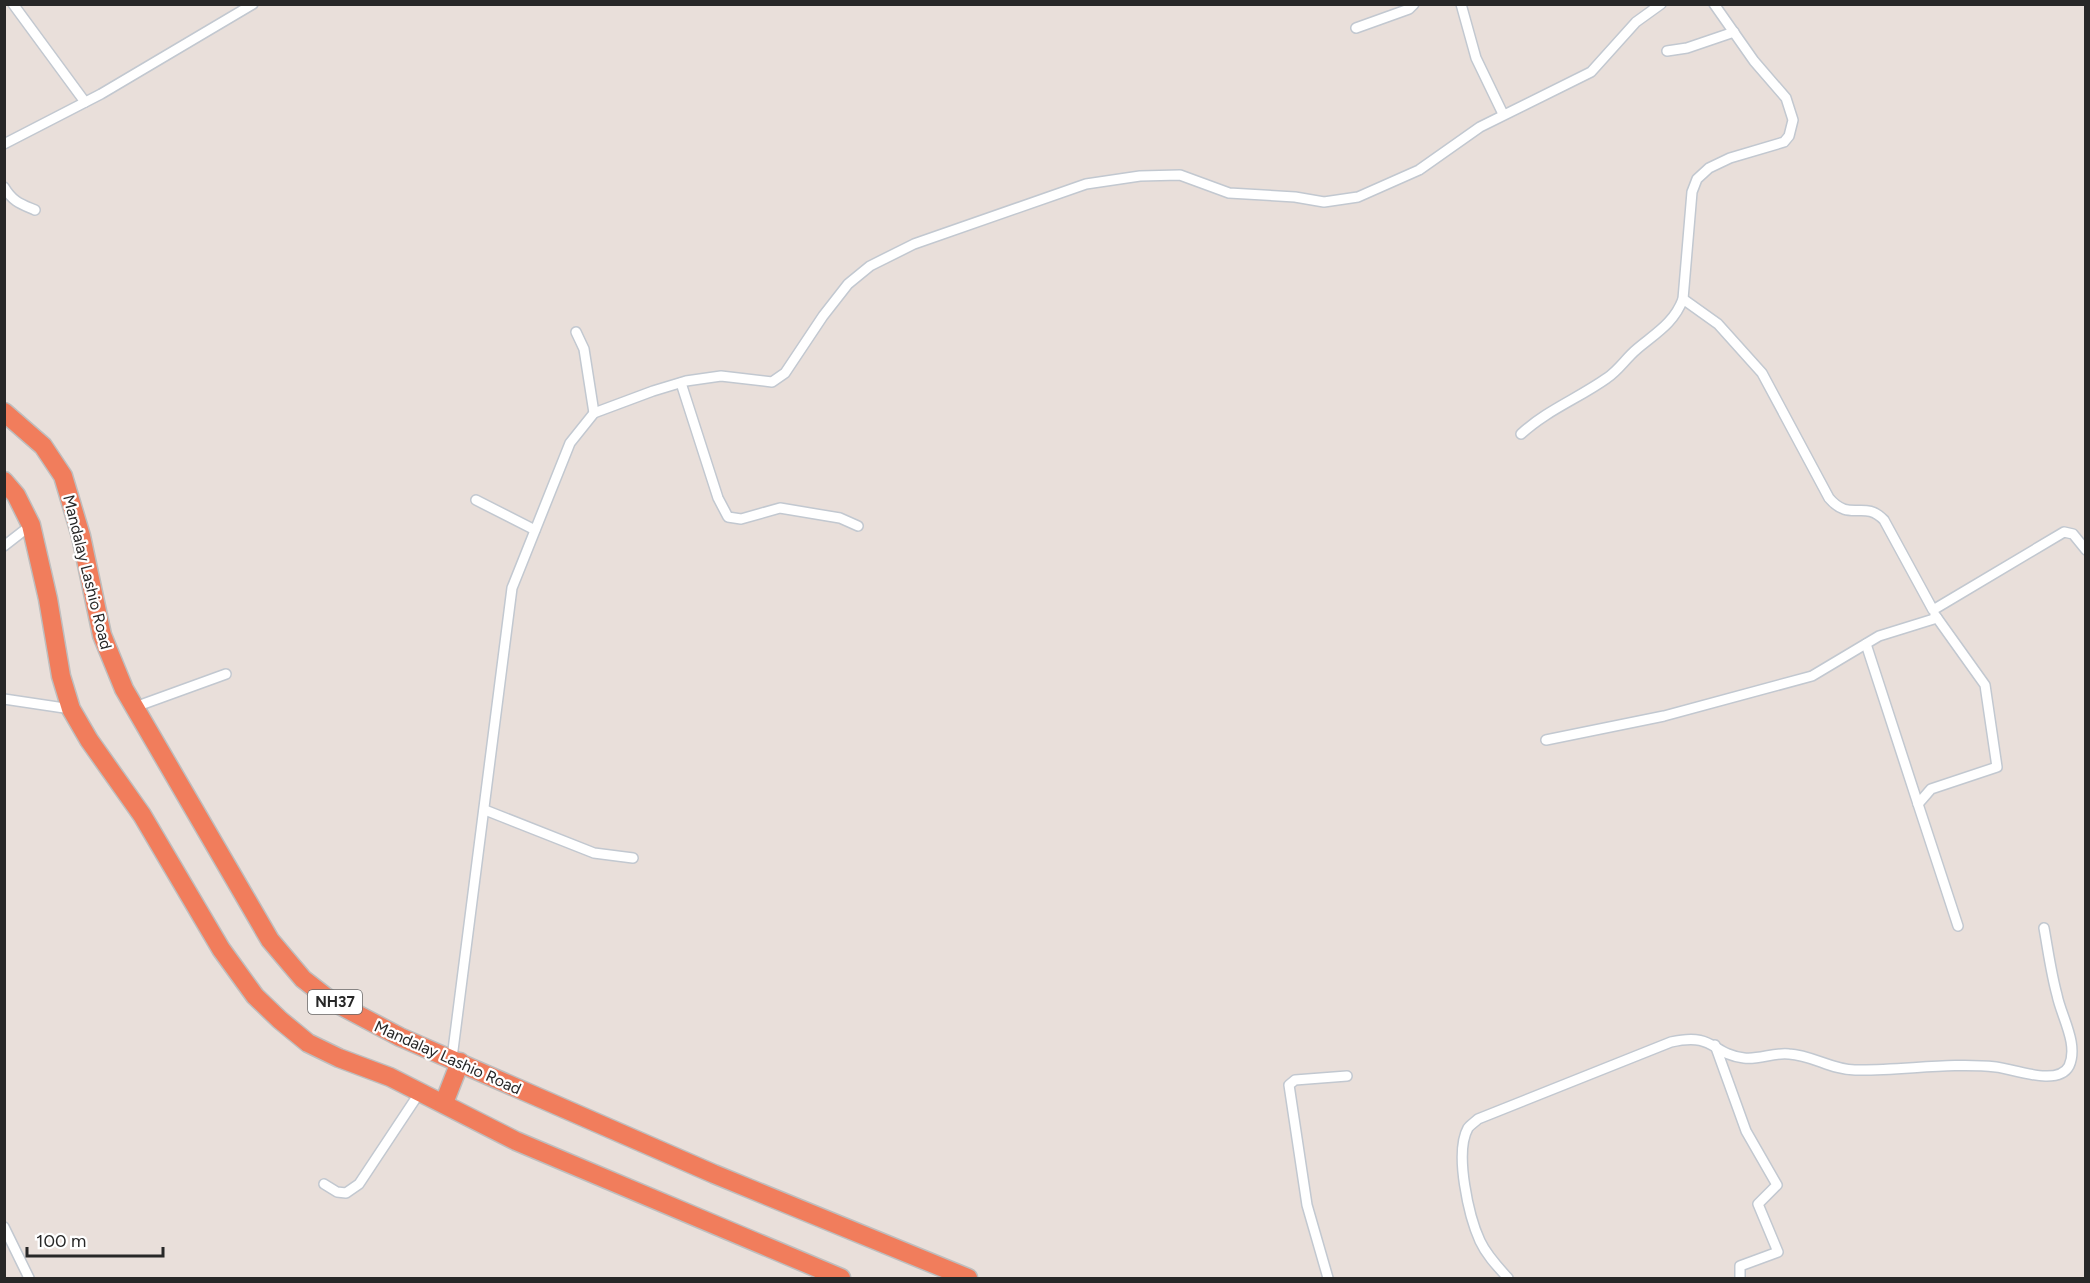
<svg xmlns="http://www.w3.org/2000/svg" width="2090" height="1283" font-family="Figtree,sans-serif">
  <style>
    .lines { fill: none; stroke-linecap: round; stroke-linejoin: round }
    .street-casing { stroke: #c2c8d0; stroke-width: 12 }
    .highway-casing { stroke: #bebebe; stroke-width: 21 }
    .street { stroke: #fff; stroke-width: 9 }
    .highway { stroke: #f17d5c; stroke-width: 18 }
    .labels { text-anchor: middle; stroke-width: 4.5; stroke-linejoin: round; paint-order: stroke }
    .shield { fill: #fff; stroke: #686868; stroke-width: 1.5 }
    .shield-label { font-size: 15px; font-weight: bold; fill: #272727 }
    .street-label { font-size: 16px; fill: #272727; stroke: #fff }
  </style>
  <rect width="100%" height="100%" fill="#e9dfda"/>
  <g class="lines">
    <defs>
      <g id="street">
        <polyline points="13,4 85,102"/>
        <polyline points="1461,4 1476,58 1503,114"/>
        <polyline points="1356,28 1409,9 1414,4"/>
        <polyline points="1667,51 1687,48 1734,32"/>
        <polyline points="4,144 101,94 253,4"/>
        <path d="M4 187C13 202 21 204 35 210"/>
        <path d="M1683 299 1718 324 1762 373 1829 498C1850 523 1864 499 1884 520L1933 610 2064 532 2073 534 2086 550"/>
        <polyline points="576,332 584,349 594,413"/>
        <polyline points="681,383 718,498 728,517 741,519 780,508 840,518 858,526"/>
        <path d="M1521 434C1547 410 1579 398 1607 378 1619 370 1626 358 1637 349 1656 333 1674 323 1683 299L1692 192 1697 179 1709 168 1730 158 1784 142 1789 136 1793 120 1786 98 1754 61 1714 4"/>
        <polyline points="476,500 535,530"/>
        <polyline points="4,546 31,525"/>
        <polyline points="1935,615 1985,685 1997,767 1931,789 1918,804 1958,926"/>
        <polyline points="1866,644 1918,804"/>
        <polyline points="4,699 71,709"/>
        <polyline points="135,707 226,674"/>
        <polyline points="1546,740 1664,716 1812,676 1879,636 1937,618"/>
        <polyline points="485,810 594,853 633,858"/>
        <polyline points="1715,1045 1746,1131 1777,1185 1758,1204 1778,1252 1740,1266 1740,1278"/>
        <polyline points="452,1058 512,588 570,443 594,413 653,391 686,381 721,376 772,382 785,373 823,316 848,284 870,266 914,244 1086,184 1140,176 1180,175 1229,193 1295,197 1324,202 1358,197 1419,170 1480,127 1591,72 1636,22 1661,4"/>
        <polyline points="324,1184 337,1192 346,1193 359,1184 420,1092"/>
        <polyline points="4,1227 29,1278"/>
        <polyline points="1328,1278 1307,1205 1289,1085 1295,1080 1347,1076"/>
        <path d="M1508 1278C1498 1267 1487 1256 1480 1241 1469 1217 1454 1153 1468 1128 1470 1125 1475 1122 1478 1119L1671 1042C1715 1032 1711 1054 1744 1058 1759 1060 1774 1052 1789 1054 1812 1055 1832 1070 1855 1070 1901 1071 1950 1062 1996 1067 2014 1069 2058 1087 2069 1066 2079 1044 2061 1016 2057 995 2051 973 2048 950 2044 928"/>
      </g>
      <g id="highway">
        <polyline points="4,412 43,446 63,476 81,536 102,635 124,689 270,940 303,979 330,1000 400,1037 714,1174 968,1278"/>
        <polyline points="4,481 16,495 31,525 48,599 61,676 71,709 89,740 142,815 221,949 255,996 280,1020 308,1043 339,1058 390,1077 516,1141 841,1278"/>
        <polyline points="444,1103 460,1062"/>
      </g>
    </defs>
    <!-- street casing -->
    <use href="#street" class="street-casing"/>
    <!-- highway casing -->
    <use href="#highway" class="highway-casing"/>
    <!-- street -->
    <use href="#street" class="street"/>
    <!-- highway -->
    <use href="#highway" class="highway"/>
  </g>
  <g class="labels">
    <!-- shield labels -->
    <rect class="shield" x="308" y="990" width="54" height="24" rx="4.5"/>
    <g class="shield-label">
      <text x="335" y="1007">NH37</text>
    </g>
    <!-- street labels -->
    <g class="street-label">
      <text transform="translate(88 572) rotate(76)" y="6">Mandalay Lashio Road</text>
      <text transform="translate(448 1057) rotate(24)" y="6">Mandalay Lashio Road</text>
    </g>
  </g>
  <!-- border -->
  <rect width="2090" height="1283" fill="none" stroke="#272727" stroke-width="12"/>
  <!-- scale -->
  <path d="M27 1247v9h136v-9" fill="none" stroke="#272727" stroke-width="3"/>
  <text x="36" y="1247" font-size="18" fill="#272727" stroke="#ffffff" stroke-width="4.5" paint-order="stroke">100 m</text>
</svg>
